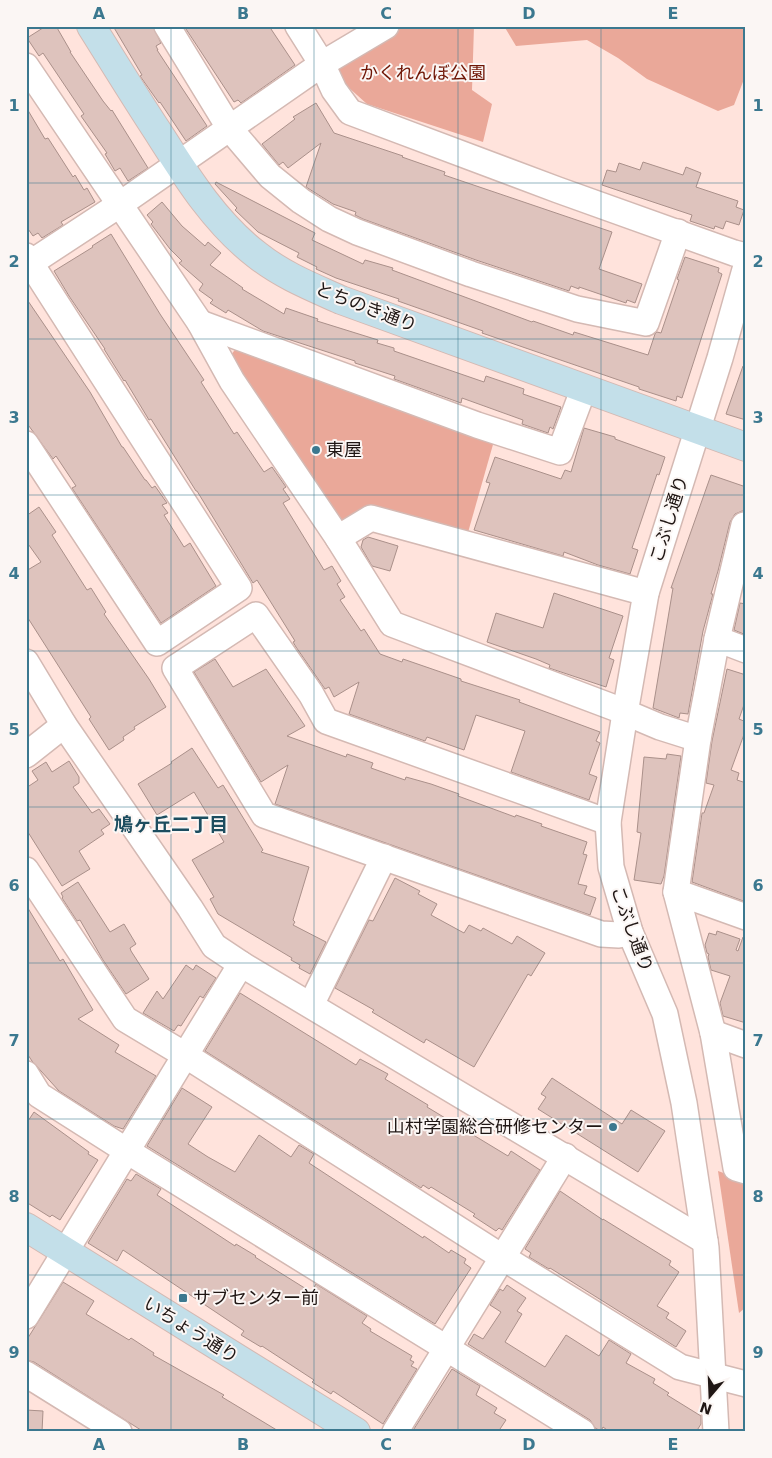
<svg xmlns="http://www.w3.org/2000/svg" width="772" height="1458" font-family="'DejaVu Sans','Noto Sans JP',sans-serif">
  <style>
    .green { fill: #eaa899 }
    .building { fill: #dec3bd; stroke: #aa908a }
    .lines { fill: none; stroke-linecap: round; stroke-linejoin: round }
    .street-casing { stroke: #d4b9b3; stroke-width: 28 }
    .secondary-casing { stroke: #d4b9b3; stroke-width: 30 }
    .street { stroke: #fff; stroke-width: 25 }
    .secondary { stroke: #c3dfe9; stroke-width: 28 }
    .grid { fill: none; stroke: #3b788f; stroke-width: 1; stroke-opacity: 0.55 }
    .poi-dot { fill: #3b788f; stroke: #fbf6f4; stroke-width: 2 }
    .labels { text-anchor: middle; stroke-width: 4; stroke-linejoin: round; paint-order: stroke }
    .park-label { font-size: 18px; fill: #6f1504; stroke: #fbf6f4 }
    .street-label { font-size: 18px; fill: #1f1614; stroke: #fbf6f4 }
    .poi-label { font-size: 18px; fill: #1f1614; stroke: #fbf6f4; text-anchor: start }
    .neighbourhood-label { font-size: 19px; font-weight: bold; fill: #1c4d5f; stroke: #fbf6f4 }
    .neatline { fill: none; stroke: #3b788f; stroke-width: 2 }
    .grid-label { font-size: 16px; text-anchor: middle; font-weight: bold; fill: #3b788f }
  </style>
  <rect width="100%" height="100%" fill="#ffe3dc"/>
  <!-- green -->
  <g class="green">
    <polygon points="397,26 474,26 472,90 492,104 483,142 367,104 338,78 340,58"/>
    <polygon points="504,26 746,26 746,74 734,105 718,111 647,79 618,58 587,40 516,46"/>
    <polygon points="237,347 494,441 467,536 335,520 228,359"/>
    <polygon points="718,1171 746,1181 746,1307 739,1313"/>
  </g>
  <!-- building -->
  <g class="building">
    <polygon points="46,26 56,26 71,52 70,52 103,101 111,111 112,110 148,168 128,181 120,168 115,171 105,154 107,153 81,116 84,114 43,53 39,56 27,38"/>
    <polygon points="113,26 153,26 161,43 156,46 158,50 157,50 207,126 186,141 160,102 159,103 140,76 142,75"/>
    <polygon points="184,26 269,26 295,65 241,103 238,100 234,102"/>
    <polygon points="316,103 334,133 403,156 402,157 445,172 444,175 612,232 599,269 642,284 635,303 627,300 626,303 579,287 579,289 571,286 569,291 476,260 363,219 355,215 356,212 333,204 306,187 321,143 288,168 283,162 279,165 262,144 295,119 293,117"/>
    <polygon points="26,107 45,139 48,138 73,177 75,175 84,190 87,188 95,202 61,222 63,225 42,238 38,233 33,236 26,226"/>
    <polygon points="643,162 683,175 686,167 701,173 696,187 738,201 736,207 744,210 739,225 726,221 723,229 715,226 714,229 690,221 692,215 602,185 607,170 616,172 619,163 640,170"/>
    <polygon points="216,182 315,233 312,240 363,264 365,260 393,268 392,270 532,322 533,321 573,335 574,332 648,355 655,334 657,332 661,333 679,280 677,279 685,257 719,268 718,272 722,274 682,398 677,396 676,401 639,389 639,387 482,333 483,331 398,301 399,299 336,278 316,269 317,267 297,257 299,253 258,232 235,210 237,208 215,184"/>
    <polygon points="162,202 182,226 205,246 208,242 221,253 210,265 243,288 242,289 284,314 286,308 318,319 317,321 378,340 377,343 394,348 394,351 484,382 486,376 524,389 523,394 561,407 553,429 550,427 548,433 522,424 523,420 462,398 461,403 394,379 395,376 355,363 355,361 263,331 228,310 226,313 210,303 213,300 199,290 203,284 179,263 182,261 170,249 151,224 153,222 147,215"/>
    <polygon points="111,234 160,314 204,380 201,382 234,434 237,432 264,472 272,467 286,487 283,489 290,499 283,503 324,570 332,566 341,581 337,584 345,597 340,600 361,631 364,629 380,654 402,662 403,659 461,679 461,681 520,700 519,702 600,732 596,741 600,743 589,774 597,777 589,800 511,772 525,731 476,715 464,750 427,737 425,741 349,714 359,682 334,697 329,687 325,689 296,647 293,642 295,641 257,580 253,583 197,491 196,491 151,419 149,420 125,380 124,381 104,349 105,349 69,296 54,271 93,247 92,246"/>
    <polygon points="26,298 90,392 122,447 123,447 145,480 146,480 152,488 155,486 167,503 162,505 168,513 164,515 184,547 190,543 216,586 161,623 72,488 76,486 56,456 53,459 26,422"/>
    <polygon points="743,366 746,366 746,420 726,414"/>
    <polygon points="584,428 615,437 615,439 665,457 659,475 657,474 632,548 638,550 630,574 598,565 564,552 563,556 474,530 490,483 486,482 495,457 561,479 565,470 571,472"/>
    <polygon points="711,475 746,487 746,511 742,511 735,514 730,522 718,571 711,594 713,594 703,631 688,714 680,713 679,718 653,708 673,588 671,588"/>
    <polygon points="39,507 56,532 52,535 87,590 91,588 106,612 104,614 149,679 166,707 134,727 135,729 123,737 124,740 109,750 89,719 91,717 26,615 26,571 41,562 26,541 26,516"/>
    <polygon points="368,537 398,546 390,571 372,566 361,547 363,540"/>
    <polygon points="554,593 623,616 609,658 614,660 606,687 549,668 550,665 536,659 487,642 496,613 543,628"/>
    <polygon points="740,603 746,604 746,635 734,630"/>
    <polygon points="215,659 233,687 266,669 305,726 287,736 346,757 347,754 373,763 371,768 405,780 406,777 431,784 459,794 458,796 515,817 516,815 542,824 541,826 587,842 583,854 587,855 578,884 587,886 584,894 596,898 590,915 275,804 288,765 261,782 194,672"/>
    <polygon points="727,669 746,675 746,699 739,719 746,722 746,729 731,770 739,773 737,780 746,783 746,902 692,882 702,813 704,813 714,785 706,783 712,741"/>
    <polygon points="192,748 218,788 223,785 263,850 261,852 309,867 293,920 295,922 293,925 326,942 310,974 299,968 300,965 291,960 292,958 218,914 210,899 214,897 192,860 224,842 194,792 157,815 138,784 172,763 171,762"/>
    <polygon points="667,754 681,756 664,876 661,884 634,880 641,833 637,832 644,757 666,759"/>
    <polygon points="69,761 79,777 79,783 73,787 92,813 99,809 110,824 101,830 104,834 79,851 90,869 62,886 26,829 26,788 38,780 32,771 46,762 52,772"/>
    <polygon points="395,878 420,891 418,894 437,904 431,915 464,933 469,925 481,931 483,928 512,944 517,936 545,953 531,976 528,974 474,1067 426,1039 424,1043 372,1012 374,1010 335,988 369,920 373,921"/>
    <polygon points="78,882 110,932 124,924 136,944 130,948 131,951 149,979 126,994 103,960 80,920 77,921 62,898 63,897 61,893"/>
    <polygon points="26,905 60,961 63,959 93,1010 78,1019 119,1045 115,1052 156,1076 123,1129 114,1126 59,1091 32,1061 26,1052"/>
    <polygon points="717,931 740,939 736,950 738,951 743,937 746,937 746,1023 723,1016 720,1003 730,976 711,970 708,957 709,954 707,953 705,945 709,933 716,935"/>
    <polygon points="186,965 193,970 196,965 216,978 203,998 200,996 181,1026 178,1025 174,1031 143,1013 157,991 163,999"/>
    <polygon points="240,993 356,1065 360,1059 388,1074 385,1079 428,1105 427,1107 508,1156 511,1151 540,1170 502,1230 499,1228 496,1231 473,1216 475,1214 431,1187 429,1189 423,1185 421,1188 205,1051"/>
    <polygon points="552,1078 622,1124 631,1110 665,1131 638,1172 538,1109 546,1097 541,1094"/>
    <polygon points="182,1088 212,1107 188,1144 208,1157 235,1172 259,1135 291,1157 299,1145 314,1154 309,1163 423,1238 424,1236 449,1253 451,1250 466,1259 464,1263 471,1268 435,1324 147,1146"/>
    <polygon points="34,1112 89,1152 88,1154 98,1160 60,1220 52,1215 50,1217 26,1202 26,1124"/>
    <polygon points="136,1174 161,1189 157,1195 235,1246 236,1244 256,1256 255,1257 311,1292 316,1284 367,1316 362,1323 371,1329 370,1331 412,1356 410,1360 414,1362 411,1366 417,1369 383,1424 333,1391 331,1394 312,1382 314,1380 262,1346 261,1347 241,1335 244,1331 123,1250 117,1261 88,1243 127,1179 131,1181"/>
    <polygon points="560,1191 603,1220 603,1219 671,1261 669,1265 679,1272 657,1306 669,1313 666,1318 686,1331 676,1347 550,1268 549,1269 529,1257 531,1253 525,1249"/>
    <polygon points="63,1282 94,1301 86,1314 129,1340 131,1338 154,1353 153,1355 224,1395 222,1397 280,1432 144,1432 34,1362 26,1360 26,1341"/>
    <polygon points="507,1285 526,1298 517,1311 522,1314 505,1342 545,1367 566,1335 599,1356 609,1340 631,1354 626,1363 655,1379 653,1383 669,1393 667,1395 701,1416 701,1424 696,1432 610,1432 603,1427 601,1431 595,1428 590,1420 468,1344 474,1334 483,1339 501,1312 490,1305 500,1289 503,1291"/>
    <polygon points="452,1369 480,1386 476,1395 497,1408 494,1413 506,1420 498,1432 412,1432"/>
    <polygon points="26,1410 43,1411 42,1432 26,1432"/>
  </g>
  <g class="lines">
    <defs>
      <g id="street">
        <polyline points="167,26 230,129 270,176 301,201 329,219 357,232 471,274 577,309 646,323 678,232"/>
        <polyline points="298,26 322,64 334,90 350,112 558,190 734,253 746,256"/>
        <polyline points="26,66 200,323 232,381 338,538 392,624 615,708 660,727 698,739"/>
        <polyline points="26,256 239,588 157,643 26,444"/>
        <polyline points="26,266 119,205 322,64 386,26"/>
        <polyline points="200,323 477,425 560,452 584,388"/>
        <polyline points="746,526 744,525 717,639 698,739 676,892 713,1033 736,1168 746,1171"/>
        <polyline points="338,538 371,518 646,593"/>
        <polyline points="717,639 746,650"/>
        <polyline points="26,662 64,725 190,908 214,946 241,964 705,1241"/>
        <polyline points="26,755 64,725"/>
        <polyline points="608,822 326,721 311,694 256,615 175,668 264,815 601,934 619,935 630,932"/>
        <polyline points="26,870 125,1019 185,1055 502,1257 680,1367 746,1384"/>
        <polyline points="676,892 746,917"/>
        <polyline points="311,1005 384,857"/>
        <polyline points="713,1033 746,1045"/>
        <polyline points="26,1074 39,1095 127,1151 582,1432"/>
        <polyline points="26,1316 241,964"/>
        <polyline points="26,1374 119,1432"/>
        <polyline points="395,1432 565,1156"/>
        <polyline points="716,1432 706,1248 684,1103 665,1014 630,932 611,867 608,822 625,713 646,593 720,358 746,266"/>
      </g>
      <g id="secondary">
        <path d="M91 26C113 61 135 97 158 132 186 176 215 223 257 255 282 275 312 287 341 300L746 447"/>
        <polyline points="26,1227 356,1432"/>
      </g>
    </defs>
    <!-- street casing -->
    <use href="#street" class="street-casing"/>
    <!-- secondary casing -->
    <use href="#secondary" class="secondary-casing"/>
    <!-- street -->
    <use href="#street" class="street"/>
    <!-- secondary -->
    <use href="#secondary" class="secondary"/>
  </g>
  <!-- grid -->
  <path class="grid" d="M171 26V1432M314 26V1432M458 26V1432M601 26V1432M26 183H746M26 339H746M26 495H746M26 651H746M26 807H746M26 963H746M26 1119H746M26 1275H746"/>
  <!-- markers -->
  <g class="poi-dot">
    <circle cx="316" cy="450" r="5"/>
    <circle cx="613" cy="1127" r="5"/>
    <rect x="178" y="1293" width="10" height="10" rx="2.5"/>
  </g>
  <g class="labels">
    <!-- park labels -->
    <g class="park-label">
      <text x="423" y="79">かくれんぼ公園</text>
    </g>
    <!-- street labels -->
    <g class="street-label">
      <text transform="translate(366 307) rotate(21)" y="6">とちのき通り</text>
      <text transform="translate(669 519) rotate(-73)" y="6">こぶし通り</text>
      <text transform="translate(632 929) rotate(70)" y="6">こぶし通り</text>
      <text transform="translate(191 1330) rotate(32)" y="6">いちょう通り</text>
    </g>
    <!-- poi labels -->
    <g class="poi-label">
      <text x="326" y="456">東屋</text>
      <text x="603" y="1133" text-anchor="end">山村学園総合研修センター</text>
      <text x="193" y="1304">サブセンター前</text>
    </g>
    <!-- neighbourhood labels -->
    <g class="neighbourhood-label">
      <text x="171" y="831">鳩ヶ丘二丁目</text>
    </g>
  </g>
  <!-- border -->
  <rect width="772" height="1458" fill="none" stroke="#fbf6f4" stroke-width="55"/>
  <!-- north arrow -->
  <g transform="translate(710 1396) rotate(199)" stroke="#fbf6f4" stroke-width="4" paint-order="stroke">
  <path d="M0-4L9 19L0 12L-9 19Z" fill="#1f1614"/>
  <text y="-8" font-size="14" font-weight="bold" text-anchor="middle" fill="#1f1614">N</text>
  </g>
  <rect x="28" y="28" width="716" height="1402" class="neatline"/>
  <g class="grid-label">
    <text x="99" y="19">A</text>
    <text x="243" y="19">B</text>
    <text x="386" y="19">C</text>
    <text x="529" y="19">D</text>
    <text x="673" y="19">E</text>
    <text x="14" y="111">1</text>
    <text x="758" y="111">1</text>
    <text x="14" y="267">2</text>
    <text x="758" y="267">2</text>
    <text x="14" y="423">3</text>
    <text x="758" y="423">3</text>
    <text x="14" y="579">4</text>
    <text x="758" y="579">4</text>
    <text x="14" y="735">5</text>
    <text x="758" y="735">5</text>
    <text x="14" y="891">6</text>
    <text x="758" y="891">6</text>
    <text x="14" y="1046">7</text>
    <text x="758" y="1046">7</text>
    <text x="14" y="1202">8</text>
    <text x="758" y="1202">8</text>
    <text x="14" y="1358">9</text>
    <text x="758" y="1358">9</text>
    <text x="99" y="1450">A</text>
    <text x="243" y="1450">B</text>
    <text x="386" y="1450">C</text>
    <text x="529" y="1450">D</text>
    <text x="673" y="1450">E</text>
  </g>
</svg>
